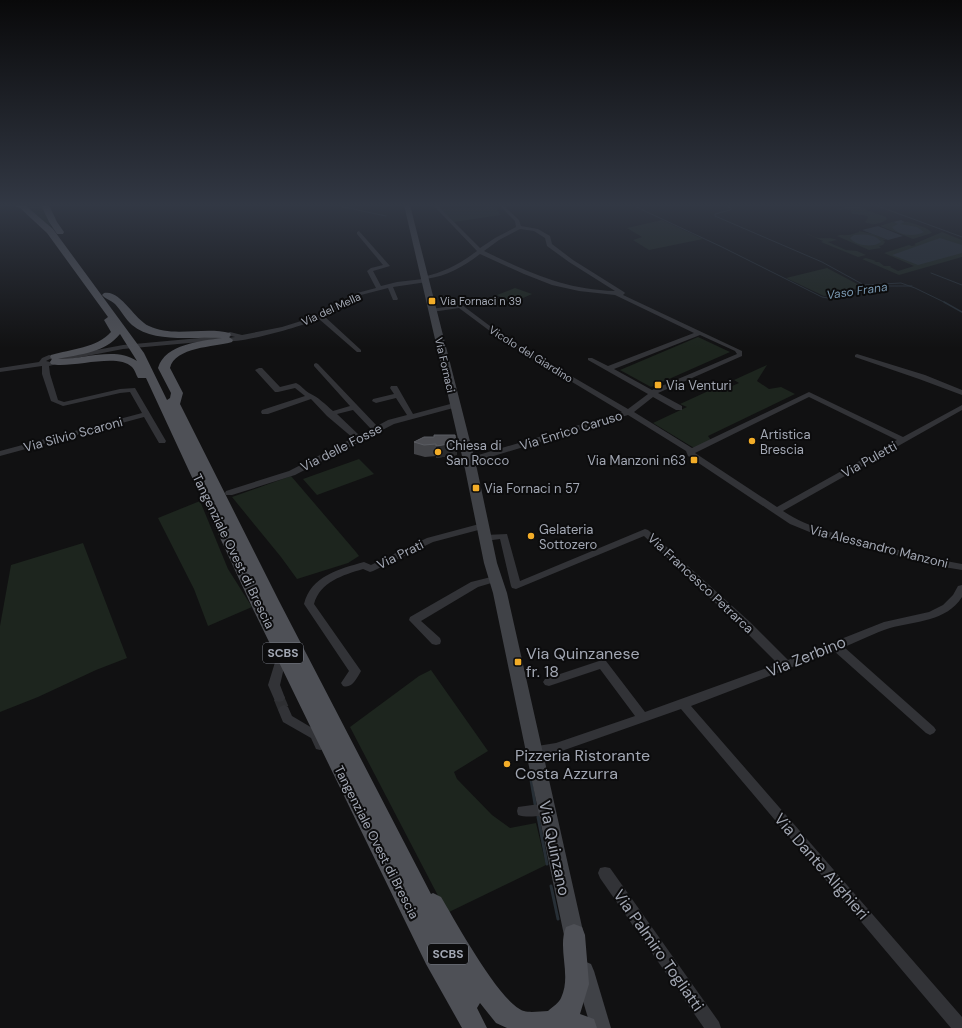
<svg xmlns="http://www.w3.org/2000/svg" width="962" height="1028" font-family="'DM Sans',sans-serif">
  <style>
    .green { fill: #1d251e }
    .water { fill: #272f36 }
    .lines { fill: none; stroke-linecap: round; stroke-linejoin: round }
    .stream-far2 { stroke: #272f36; stroke-width: 1 }
    .stream-far1 { stroke: #272f36; stroke-width: 1.5 }
    .stream { stroke: #272f36; stroke-width: 3 }
    .street-tunnel { stroke: #2e2f32; stroke-width: 11; stroke-dasharray: 11 5.5; stroke-linecap: butt }
    .street { fill: #323337; fill-rule: evenodd }
    .secondary { fill: #404247; fill-rule: evenodd }
    .primary { fill: #4e5056; fill-rule: evenodd }
    .wall { fill: #424347 }
    .shaded-wall { fill: #2a2b2d }
    .building { fill: #4d4e53; stroke: #5a5c62 }
    .poi-dot { fill: #f3ad28; stroke: #0c0c0d; stroke-width: 1.5 }
    .labels { text-anchor: middle; stroke-width: 4; stroke-linejoin: round; paint-order: stroke }
    .far-poi-label { font-size: 11px; fill: #a2a7b3; stroke: #0c0c0d; text-anchor: start }
    .far-street-label { font-size: 11px; fill: #a2a7b3; stroke: #0c0c0d }
    .far-water-label { font-size: 12px; font-style: italic; fill: #7896af; stroke: #0c0c0d }
    .shield { fill: #0c0c0d; stroke: #757881; stroke-width: 1 }
    .shield-label { font-size: 12px; font-weight: bold; fill: #a2a7b3 }
    .poi-label { font-size: 13px; fill: #a2a7b3; stroke: #0c0c0d; text-anchor: start }
    .street-label { font-size: 13px; fill: #a2a7b3; stroke: #0c0c0d }
    .near-poi-label { font-size: 16px; fill: #a2a7b3; stroke: #0c0c0d; text-anchor: start }
    .near-street-label { font-size: 16px; fill: #a2a7b3; stroke: #0c0c0d }
  </style>
  <rect width="100%" height="100%" fill="#111112"/>
  <!-- green -->
  <g class="green">
    <polygon points="20,205 42,205 52,229 38,216"/>
    <path d="M856 205 868 210 865 211H869L886 217 887 219C881 224 872 226 865 222L868 218 867 216C861 214 855 215 850 213L852 211C846 208 841 211 836 209Z"/>
    <polygon points="495,207 501,215 454,222 441,209"/>
    <polygon points="662,220 703,239 649,250 633,240 642,237 627,228"/>
    <path d="M892 222C900 225 902 221 908 222 915 224 929 228 932 233L913 239 880 226Z"/>
    <path d="M859 231 873 234 887 240H883L885 242 883 245 879 246 881 248 869 250 837 236C841 234 843 236 847 235 852 235 854 233 859 232Z"/>
    <polygon points="942,232 962,240 962,257 899,275 862,259 866,258 876,261 874,262 879,262 884,266 891,266 890,267 898,271 914,266 884,253 909,245 912,246 916,245 914,244"/>
    <path d="M805 233C809 234 814 237 818 238 825 239 831 237 837 240L828 242 846 250 857 251 866 255 858 257 821 242 823 241Z"/>
    <polygon points="827,268 863,287 824,296 786,278"/>
    <polygon points="515,288 532,294 512,303 497,295"/>
    <polygon points="698,337 730,352 651,387 620,370"/>
    <polygon points="767,365 757,381 769,389 781,387 795,394 708,436 711,440 694,448 653,423 687,407 680,404 717,387 723,390 739,383 734,380"/>
    <polygon points="359,459 374,474 317,495 303,479"/>
    <polygon points="291,476 356,552 359,556 348,563 297,579 281,557 232,497"/>
    <polygon points="200,501 228,569 252,607 208,626 194,589 158,518"/>
    <polygon points="83,543 127,658 96,670 38,697 0,712 0,626 11,565"/>
    <polygon points="431,670 488,751 454,772 457,779 492,815 510,828 536,823 546,865 447,913 350,727 419,676"/>
  </g>
  <!-- water -->
  <g class="water">
    <path d="M901 220 905 222 900 224 917 227 924 232C915 237 898 236 892 227L898 224 893 222Z"/>
    <polygon points="878,226 903,236 888,240 862,230"/>
    <path d="M854 235C863 234 876 234 881 242 873 248 856 246 850 238Z"/>
    <polygon points="940,238 962,245 962,253 918,265 892,255"/>
  </g>
  <g class="lines">
    <!-- stream-far2 -->
    <g class="stream-far2">
      <polyline points="334,205 386,216"/>
      <polyline points="632,205 722,247 822,297 828,298 881,286 912,286"/>
      <polyline points="725,205 731,208 730,210 715,214 715,216 822,262 864,285 901,283 915,288 946,303"/>
      <polyline points="875,205 962,237"/>
      <polyline points="931,273 962,285"/>
    </g>
    <!-- stream-far1 -->
    <polyline class="stream-far1" points="944,302 962,312"/>
    <!-- stream -->
    <g class="stream">
      <polyline points="531,780 535,804"/>
      <polyline points="538,817 547,864"/>
      <polyline points="551,886 558,919"/>
    </g>
    <!-- street-tunnel -->
    <polyline class="street-tunnel" points="279,698 284,710"/>
    <!-- street -->
    <g class="street">
      <path d="M433 205H437L480 248 495 238 516 227 515 221 499 205H503L519 220 521 226 538 229 550 236 552 244 573 260 624 292 625 293 623 295 742 351V356L658 393 682 406V410H676L653 397 634 412 692 448 809 392 903 437 962 405V410L783 511C810 529 841 535 872 543 902 551 932 559 962 564V570L938 566 812 533 790 524 688 456 686 451 628 415 471 463H465L464 461 465 459 622 412 502 340 459 308 432 312 430 311V309L462 305 506 338 628 409 648 394 588 360V358H592L608 366 694 333 615 295 579 291 552 285 524 274 480 254C463 267 447 276 426 279L428 281 427 282 393 287 398 299 397 300H393L388 288 361 295 324 316 361 350V352H357L319 319C305 325 233 347 222 340L123 349 61 361 53 365 49 366 50 374 58 400 64 402 120 389 135 388 166 441 165 443H159L144 417 0 456V451L142 413 130 392 120 393 63 406 51 401 42 374V366L0 372V368L39 362 42 358 49 355 59 357 123 345 222 336 230 332 242 335 282 327 314 317 357 293 376 288 367 271 371 268 383 265 357 234V232L359 231 390 266 373 271 381 286 397 282 423 279 421 278 422 277C445 272 458 265 477 251ZM520 229 534 231 545 238 547 246 569 262 615 291C565 290 528 272 484 251L499 240ZM700 335 735 351 737 354 652 390 614 369ZM231 336 235 337 228 338ZM50 359 53 360 50 362 46 361ZM809 397 897 440 777 507 695 453Z"/>
      <polygon points="857,354 925,375 962,390 962,395 919,379 855,357 855,355"/>
      <path d="M316 363 318 364 377 426 388 420 407 415 396 398 376 403 372 401 373 399 394 394 390 388 391 386H397L413 414 454 403 458 405 457 407 394 424 295 475 232 495H226L225 493 226 491 289 471 353 438 327 416 311 399 268 414H262L261 412 262 410 305 396 295 388 278 392H275L255 370 259 368H262L280 387 296 383C301 385 304 390 309 393 318 397 325 404 333 411L350 406 314 366V364ZM353 410 371 429 359 435 337 414Z"/>
      <path d="M483 523 488 526 486 528 433 542 373 571 370 572 363 569C343 575 320 582 314 604L361 671C357 678 352 689 343 686L341 683 349 671 304 604C311 576 339 569 364 562L371 565 427 538Z"/>
      <path d="M645 529 648 530 750 622 788 660 884 622 929 612 943 605 953 595 958 586 962 585V597C946 622 915 621 890 628 874 633 859 641 844 647L934 727 936 730 934 733 930 735 926 733 834 651 691 706 962 1017V1028H951L681 709 556 753 535 756 531 755 529 751 531 747 556 743 635 716 600 669 549 686 545 685 543 682 545 679 602 660 606 661 645 712 778 664 742 628 644 536 516 589 512 588 511 586 500 539 485 541 480 538 485 535 507 534 520 581Z"/>
      <polygon points="495,576 498,577 500,579 498,581 478,587 421,621 440,638 441,641 440,644 436,645 432,644 409,620 410,617 471,582"/>
      <polygon points="278,649 282,650 286,659 280,685 285,698 283,701 279,702 275,701 268,685 276,659 273,653 274,650"/>
      <polygon points="284,705 288,707 292,716 319,732 326,745 324,749 320,750 316,749 311,738 283,722 278,710 280,707"/>
      <path d="M547 803 552 805 553 809 552 813C543 816 527 818 518 815L517 811 518 807Z"/>
      <polygon points="605,867 610,868 719,1022 721,1028 704,1028 600,878 598,873 600,868"/>
    </g>
    <!-- secondary -->
    <g class="secondary">
      <polygon points="404,205 410,205 477,469 497,563 507,593 585,940 582,947 575,950 568,947 565,940 493,593 484,563 465,469"/>
      <polygon points="584,961 591,964 594,971 611,1028 591,1028 574,971 577,964"/>
    </g>
    <!-- primary -->
    <g class="primary">
      <path d="M12 205H25L53 229 144 353 167 400 170 398 171 393 158 368C165 344 201 341 222 338 196 336 154 344 132 325 125 319 121 310 115 304 111 300 105 299 102 295L104 293C120 289 134 319 149 326 174 338 204 326 230 333L231 335 229 337 233 340 232 342C214 347 175 347 170 368L183 393 180 404 279 601 431 894 433 893 441 897C455 920 500 1004 524 1011 531 1013 541 1011 548 1011 552 1007 559 1003 561 998 572 975 557 949 566 927L574 924 582 927 585 935 589 984 580 1014 594 1019 597 1028H507L496 1023 480 1003 477 1008 487 1028H462L426 964 253 609 146 378H138C136 375 135 370 132 367 117 352 71 369 51 364L50 362 52 359 50 357 51 355C71 349 97 348 111 332L104 320 108 317 47 233 20 208ZM120 334 137 361C115 346 82 360 58 359 80 354 105 353 120 334Z"/>
      <polygon points="41,205 49,205 57,222 64,232 63,234 57,234 49,222"/>
    </g>
  </g>
  <!-- wall -->
  <polygon class="wall" points="434,437 456,443 457,455 436,458 436,456 425,457 414,454 414,442"/>
  <!-- shaded-wall -->
  <polygon class="shaded-wall" points="456,443 457,455 436,458 436,446"/>
  <!-- building -->
  <polygon class="building" points="434,435 455,435 456,443 436,446 436,444 424,445 414,442 424,437 434,437"/>
  <!-- sky -->
  <linearGradient id="sky" x2="0" y2="1"><stop stop-color="#09090a"/><stop offset="0.59" stop-color="#323844"/><stop offset="1" stop-color="#323844" stop-opacity="0"/></linearGradient>
  <rect width="962" height="348" fill="url(#sky)"/>
  <!-- markers -->
  <g class="poi-dot">
    <rect x="428" y="297" width="8" height="8" rx="2"/>
    <rect x="654" y="381" width="8" height="8" rx="2"/>
    <circle cx="752" cy="441" r="4"/>
    <circle cx="438" cy="452" r="4"/>
    <rect x="690" y="456" width="8" height="8" rx="2"/>
    <rect x="472" y="484" width="8" height="8" rx="2"/>
    <circle cx="531" cy="536" r="4"/>
    <rect x="514" y="658" width="8" height="8" rx="2"/>
    <circle cx="507" cy="764" r="4"/>
  </g>
  <g class="labels">
    <!-- far-poi labels -->
    <g class="far-poi-label">
      <text x="440" y="305">Via Fornaci n 39</text>
    </g>
    <!-- far-street labels -->
    <g class="far-street-label">
      <text transform="translate(331 309) rotate(-25)" y="4">Via del Mella</text>
      <text transform="translate(531 354) rotate(32)" y="4">Vicolo del Giardino</text>
      <text transform="translate(445 365) rotate(77)" y="4">Via Fornaci</text>
    </g>
    <!-- far-water labels -->
    <g class="far-water-label">
      <text transform="translate(857 291) rotate(-8)" y="4">Vaso Frana</text>
    </g>
    <!-- shield labels -->
    <g class="shield">
      <rect x="263" y="643" width="40" height="20" rx="3"/>
      <rect x="428" y="944" width="40" height="20" rx="3"/>
    </g>
    <g class="shield-label">
      <text x="283" y="657">SCBS</text>
      <text x="448" y="958">SCBS</text>
    </g>
    <!-- poi labels -->
    <g class="poi-label">
      <text x="666" y="390">Via Venturi</text>
      <text x="760" y="439">Artistica<tspan x="760" dy="15">Brescia</tspan></text>
      <text x="446" y="450">Chiesa di<tspan x="446" dy="15">San Rocco</tspan></text>
      <text x="686" y="465" text-anchor="end">Via Manzoni n63</text>
      <text x="484" y="493">Via Fornaci n 57</text>
      <text x="539" y="534">Gelateria<tspan x="539" dy="15">Sottozero</tspan></text>
    </g>
    <!-- street labels -->
    <g class="street-label">
      <text transform="translate(571 430) rotate(-17)" y="5">Via Enrico Caruso</text>
      <text transform="translate(73 434) rotate(-15)" y="5">Via Silvio Scaroni</text>
      <text transform="translate(341 447) rotate(-27)" y="5">Via delle Fosse</text>
      <text transform="translate(869 459) rotate(-29)" y="5">Via Puletti</text>
      <text transform="translate(879 546) rotate(14)" y="5">Via Alessandro Manzoni</text>
      <text transform="translate(234 551) rotate(64)" y="5">Tangenziale Ovest di Brescia</text>
      <text transform="translate(400 554) rotate(-26)" y="5">Via Prati</text>
      <text transform="translate(701 583) rotate(43)" y="5">Via Francesco Petrarca</text>
      <text transform="translate(377 842) rotate(63)" y="5">Tangenziale Ovest di Brescia</text>
    </g>
    <!-- near-poi labels -->
    <g class="near-poi-label">
      <text x="526" y="659">Via Quinzanese<tspan x="526" dy="18">fr. 18</tspan></text>
      <text x="515" y="761">Pizzeria Ristorante<tspan x="515" dy="18">Costa Azzurra</tspan></text>
    </g>
    <!-- near-street labels -->
    <g class="near-street-label">
      <text transform="translate(806 656) rotate(-22)" y="6">Via Zerbino</text>
      <text transform="translate(555 848) rotate(78)" y="6">Via Quinzano</text>
      <text transform="translate(822 866) rotate(49)" y="6">Via Dante Alighieri</text>
      <text transform="translate(659 950) rotate(55)" y="6">Via Palmiro Togliatti</text>
    </g>
  </g>
</svg>
